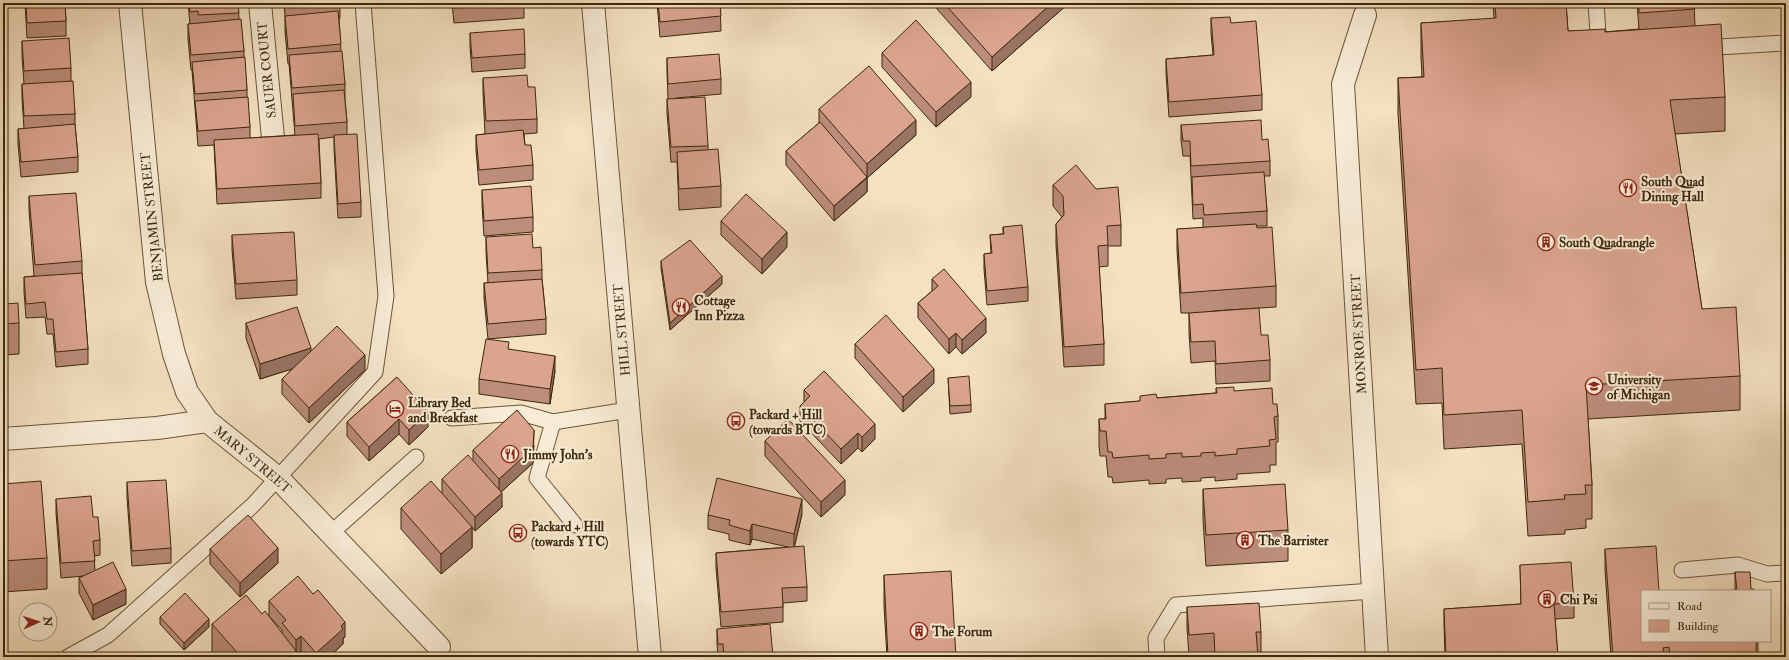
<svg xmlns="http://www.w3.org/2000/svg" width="1789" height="660" font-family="'IM FELL Double Pica',serif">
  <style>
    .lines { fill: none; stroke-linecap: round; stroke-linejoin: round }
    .service-casing { stroke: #6a5638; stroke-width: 17 }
    .minor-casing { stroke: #6a5638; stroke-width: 24 }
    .tertiary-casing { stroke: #6a5638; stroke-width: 24 }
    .service { stroke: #f8ecd7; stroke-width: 15 }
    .minor { stroke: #f8ecd7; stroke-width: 22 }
    .tertiary { stroke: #f8ecd7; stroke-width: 22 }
    .wall { fill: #bc8d7b; stroke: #3c280b }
    .shaded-wall { fill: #997364; stroke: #3c280b }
    .building { fill: #dba48f; stroke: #3c280b }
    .labels { text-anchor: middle; stroke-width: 4; stroke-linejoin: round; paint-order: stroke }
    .street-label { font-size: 13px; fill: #3c280b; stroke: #f8ecd7 }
    .poi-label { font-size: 13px; font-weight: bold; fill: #3c280b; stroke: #f8ecd7; text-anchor: start }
  </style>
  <rect width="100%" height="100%" fill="#f4e1c1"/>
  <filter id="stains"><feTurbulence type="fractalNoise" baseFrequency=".005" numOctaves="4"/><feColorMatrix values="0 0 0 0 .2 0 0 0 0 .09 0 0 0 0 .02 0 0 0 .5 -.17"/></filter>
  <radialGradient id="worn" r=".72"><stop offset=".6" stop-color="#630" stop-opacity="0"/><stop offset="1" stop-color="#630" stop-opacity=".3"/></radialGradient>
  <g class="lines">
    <defs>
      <g id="service">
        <polyline points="1596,3 1599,49"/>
        <polyline points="1701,48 1786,43"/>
        <polyline points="452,418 521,413 553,422 628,410"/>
        <polyline points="553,422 537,478 575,525"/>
        <polyline points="331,533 416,457"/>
        <polyline points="1682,570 1738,565 1767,574 1786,573"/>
        <polyline points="68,657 108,635 253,505 375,372 386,296 363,3"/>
        <polyline points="1157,657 1156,638 1176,605 1373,591"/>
      </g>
      <g id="minor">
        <polyline points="130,3 157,282 174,354 187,392 207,421 278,478 439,647"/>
        <polyline points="260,3 273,138"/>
        <polyline points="1365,15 1343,84 1377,657"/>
        <polyline points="3,439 157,428 207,421"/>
      </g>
      <polyline id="tertiary" points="593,3 650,657"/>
    </defs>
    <!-- service casing -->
    <use href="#service" class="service-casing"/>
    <!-- minor casing -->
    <use href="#minor" class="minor-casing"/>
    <!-- tertiary casing -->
    <use href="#tertiary" class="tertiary-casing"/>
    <!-- service -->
    <use href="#service" class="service"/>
    <!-- minor -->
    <use href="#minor" class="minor"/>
    <!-- tertiary -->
    <use href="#tertiary" class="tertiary"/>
  </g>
  <!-- wall -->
  <g class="wall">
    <polygon points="25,3 65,3 66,21 66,36 27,38"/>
    <polygon points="188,3 238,3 239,19 244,51 244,57 247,90 247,97 250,127 250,138 295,135 289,64 288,64 285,31 285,16 284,3 340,3 340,18 339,18 341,51 345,84 345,99 347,122 347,134 361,202 361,217 338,218 334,149 334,137 319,139 321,183 321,198 217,204 214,145 198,146 192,70 191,70 188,39 188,24 190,24"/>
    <polygon points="452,3 524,3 524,18 454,23"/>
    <polygon points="657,3 720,3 721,31 660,37"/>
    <polygon points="937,3 1069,3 992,71 937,9"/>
    <polygon points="1493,3 1566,3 1568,31 1605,32 1639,29 1637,3 1694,3 1695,26 1725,97 1725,131 1675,134 1702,309 1740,376 1740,410 1588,419 1592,485 1592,519 1586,519 1586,528 1565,530 1565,534 1528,536 1522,444 1444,449 1442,403 1416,404 1398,113 1398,78 1422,77 1421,57 1421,23 1494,19"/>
    <polygon points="1211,18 1231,23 1262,95 1262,110 1169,117 1166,74 1166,59 1213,55 1211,33"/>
    <polygon points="470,33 525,54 525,68 472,72 470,47"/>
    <polygon points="22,41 71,68 71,81 75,114 75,124 78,157 78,172 21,177 18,144 18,129 24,129 22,98 22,84 24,84 22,56"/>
    <polygon points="882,53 971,97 936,127 882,67"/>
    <polygon points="667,58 721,79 721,94 676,98 708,146 708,150 721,186 721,207 679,210 677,162 671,162 667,113 667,99 668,99 667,73"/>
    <polygon points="483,78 528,87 537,119 537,133 524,134 525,145 533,165 533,180 479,185 476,150 476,135 485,134 483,93"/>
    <polygon points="819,109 916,135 867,178 867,192 834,221 786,165 786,151 819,123"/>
    <polygon points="1181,125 1262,140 1270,161 1270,176 1264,176 1267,211 1267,226 1256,226 1257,228 1276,286 1276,307 1213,311 1261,335 1270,360 1270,381 1216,384 1215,361 1191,363 1189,333 1189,313 1181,313 1177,250 1177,229 1203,228 1203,218 1193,219 1190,156 1183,156 1181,140"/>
    <polygon points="1053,185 1121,225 1121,246 1108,246 1108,266 1099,267 1104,344 1104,365 1064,367 1056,245 1056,224 1062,217 1053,206"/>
    <polygon points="482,190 533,217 533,232 484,236 482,205"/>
    <polygon points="29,196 82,261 82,273 88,349 88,364 56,367 53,334 47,334 45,317 26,318 24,292 24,277 34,276 29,211"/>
    <polygon points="721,221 787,247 762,274 721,235"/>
    <polygon points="1003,227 1028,287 1028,301 987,305 984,269 984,254 991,253 990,235 1003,234"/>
    <polygon points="232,235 297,280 297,295 236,299 232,250"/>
    <polygon points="486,237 533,248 542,270 542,279 546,319 546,334 488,339 484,298 484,283 488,283 486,252"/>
    <polygon points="661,261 722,284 670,330 661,268"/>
    <polygon points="932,279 986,333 962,354 956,347 949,354 918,318 918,303 932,291"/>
    <polygon points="3,284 5,304 19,323 19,354 5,355 5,360 3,360"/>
    <polygon points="246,323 311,351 365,370 309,423 282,394 282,379 292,369 260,379 246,338"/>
    <polygon points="855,344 934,383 903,412 855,358"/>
    <polygon points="509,349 555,371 550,404 479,394 479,379"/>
    <polygon points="397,377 428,427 409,445 399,434 369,461 347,436 347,422"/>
    <polygon points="948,378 971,405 971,412 950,414"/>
    <polygon points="1216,388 1234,391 1273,404 1278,416 1278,442 1276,442 1276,465 1270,465 1270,472 1237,474 1237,479 1215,481 1215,477 1201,478 1201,481 1182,482 1182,478 1166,479 1166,483 1149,484 1149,480 1113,483 1112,477 1108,477 1106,456 1100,456 1099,445 1099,419 1105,419 1105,404 1140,401 1157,398 1216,393"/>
    <polygon points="804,390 875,439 862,452 858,448 841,464 800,421 800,406 804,402"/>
    <polygon points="765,441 845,495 821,517 765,456"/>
    <polygon points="534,445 533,463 501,492 502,507 475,531 472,527 472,548 441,574 401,529 401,508 442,493 442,479 473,460 473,450"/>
    <polygon points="127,482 171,548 171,563 132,566 127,497"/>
    <polygon points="3,484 47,558 47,589 3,592"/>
    <polygon points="1203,489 1288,530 1288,561 1206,566 1203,519"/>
    <polygon points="56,499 93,517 100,540 100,555 94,556 95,571 126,604 93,620 79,593 79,578 84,576 61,578 56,513"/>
    <polygon points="802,514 794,547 807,587 807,601 783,603 783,622 721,627 716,568 716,553 788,547 752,539 750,545 729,540 729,534 708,529 708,515"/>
    <polygon points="210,549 278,563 240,597 210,564"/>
    <polygon points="1605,549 1642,591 1758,641 1758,657 1611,657 1605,570"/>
    <polygon points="1520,565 1574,603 1574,618 1555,619 1558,657 1445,657 1444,624 1444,609 1521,604"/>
    <polygon points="1735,572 1751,589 1735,590"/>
    <polygon points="884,575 956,657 887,657 884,606"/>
    <polygon points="269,601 345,637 343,638 343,644 329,657 306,657 301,651 296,654 296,657 214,657 212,655 212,624 262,614 282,633 282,630 269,616"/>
    <polygon points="1187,607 1261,632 1261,653 1257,653 1258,657 1214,657 1214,654 1189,656 1187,628"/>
    <polygon points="160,617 209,627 184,650 160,624"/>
    <polygon points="717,629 773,657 718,657 717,644"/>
  </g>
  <!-- shaded-wall -->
  <g class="shaded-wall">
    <polygon points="1052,3 1069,3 992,71 992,57"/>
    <polygon points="971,82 971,97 936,127 936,112"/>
    <polygon points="916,120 916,135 867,178 867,192 834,221 834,206 867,178 867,164"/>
    <polygon points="787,232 787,247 762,274 762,259"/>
    <polygon points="722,276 722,284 670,330 670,323"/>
    <polygon points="986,318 986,333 962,354 962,340"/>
    <polygon points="956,333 956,347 949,354 949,339"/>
    <polygon points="311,348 311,363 260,379 260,364"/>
    <polygon points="365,355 365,370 309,423 309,408"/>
    <polygon points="555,356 555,371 550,404 550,389"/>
    <polygon points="934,369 934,383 903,412 903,397"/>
    <polygon points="428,412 428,427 409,445 409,430"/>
    <polygon points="399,419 399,434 369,461 369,447"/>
    <polygon points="875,424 875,439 862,452 862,437"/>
    <polygon points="534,430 533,463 499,494 499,479"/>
    <polygon points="858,433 858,448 841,464 841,449"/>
    <polygon points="845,480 845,495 821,517 821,502"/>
    <polygon points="502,493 502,507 475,531 475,517"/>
    <polygon points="802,499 802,514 794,549 794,534"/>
    <polygon points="752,524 752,539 750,545 750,531"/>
    <polygon points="472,527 472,548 441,574 441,554"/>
    <polygon points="278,548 278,563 240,597 240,583"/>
    <polygon points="126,589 126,604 93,620 93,605"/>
    <polygon points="209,619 209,627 184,650 184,643"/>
    <polygon points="345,622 345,637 343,638 343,644 329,657 316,657 316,653 341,626"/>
    <polygon points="301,636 301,651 296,655 296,640"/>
    <polygon points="296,651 296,657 289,657"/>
  </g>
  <!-- building -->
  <g class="building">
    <polygon points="26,3 65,3 66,21 27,23"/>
    <polygon points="189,3 238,3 239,13 198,15 198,11 190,12"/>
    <polygon points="293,3 340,3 340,4 293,7"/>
    <polygon points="453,3 524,3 454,8"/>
    <polygon points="658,3 720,3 721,16 660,22"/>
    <polygon points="944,3 1052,3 992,57"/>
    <polygon points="1495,3 1566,3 1568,31 1605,29 1605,32 1721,24 1725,97 1670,100 1702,309 1736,307 1740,376 1586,385 1592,485 1585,485 1586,494 1564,495 1565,499 1528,502 1522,410 1444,415 1442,368 1416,370 1398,78 1424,77 1421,23 1496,18"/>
    <polygon points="1639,3 1694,3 1695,9 1639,13"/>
    <polygon points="338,11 341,44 288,49 285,16"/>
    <polygon points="1230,17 1231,23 1256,21 1262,95 1169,102 1166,59 1214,55 1211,18"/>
    <polygon points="241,19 244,51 191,55 188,24"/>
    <polygon points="916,20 971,82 936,112 882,53"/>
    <polygon points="524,29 525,54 472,58 470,33"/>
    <polygon points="69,38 71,68 24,71 22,41"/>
    <polygon points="342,51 345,84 292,88 289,55"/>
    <polygon points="719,54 721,79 668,84 667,58"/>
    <polygon points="245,57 247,90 195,94 192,62"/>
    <polygon points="869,66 916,120 867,164 819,109"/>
    <polygon points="527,75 528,87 535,87 537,119 486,121 483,78"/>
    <polygon points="73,81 75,114 24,116 22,84"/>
    <polygon points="344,90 347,122 295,126 293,94"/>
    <polygon points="248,97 250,127 198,131 195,101"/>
    <polygon points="705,97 708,146 671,147 667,99"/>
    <polygon points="1261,120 1262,140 1268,139 1270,161 1191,166 1190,141 1183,141 1181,125"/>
    <polygon points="820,122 867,177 834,206 786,151"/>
    <polygon points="75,124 78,157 21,162 18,129"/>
    <polygon points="523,130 525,145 531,145 533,165 479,170 476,135"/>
    <polygon points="318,134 321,183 217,189 214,140"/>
    <polygon points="357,134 361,202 338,204 334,135"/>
    <polygon points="718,149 721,186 679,189 677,152"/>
    <polygon points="1076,165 1096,189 1118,187 1121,225 1107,226 1108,245 1098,246 1104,344 1064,347 1056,224 1064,215 1063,196 1053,185"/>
    <polygon points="1264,172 1267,211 1204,215 1203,204 1193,205 1192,177"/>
    <polygon points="531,186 533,217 484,221 482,190"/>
    <polygon points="76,193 82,261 35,265 29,196"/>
    <polygon points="746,194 787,232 762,259 721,221"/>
    <polygon points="1256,224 1257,228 1272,227 1276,286 1181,293 1177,229"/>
    <polygon points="1022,225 1028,287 987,291 984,254 992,253 990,235 1004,234 1003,227"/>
    <polygon points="294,232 297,280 236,284 232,235"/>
    <polygon points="532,234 533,248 541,247 542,270 488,273 486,237"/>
    <polygon points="690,240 722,276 670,323 661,261"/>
    <polygon points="944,269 986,318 962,340 956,333 949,339 918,303 938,286 932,279"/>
    <polygon points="82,273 88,349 56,352 53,319 47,319 45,302 26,304 24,277"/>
    <polygon points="542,279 546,319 488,324 484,283"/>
    <polygon points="3,284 5,304 18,303 19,323 5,324 5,329 3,330"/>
    <polygon points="297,307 311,348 260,364 246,323"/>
    <polygon points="1259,308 1261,335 1268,335 1270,360 1216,364 1215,341 1191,342 1189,313"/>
    <polygon points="886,315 934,369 903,397 855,344"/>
    <polygon points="337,326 365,355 309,408 282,379"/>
    <polygon points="486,339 509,342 508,349 555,356 550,389 479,379"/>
    <polygon points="824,371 875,424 862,437 858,433 841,449 800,406 810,396 804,390"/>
    <polygon points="969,376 971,405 950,406 948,378"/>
    <polygon points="397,377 428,412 409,430 399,419 369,447 347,422"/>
    <polygon points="1234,387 1234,391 1272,388 1273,404 1277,404 1278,416 1274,417 1276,439 1269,440 1270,446 1237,449 1237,454 1215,456 1215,452 1201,453 1201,456 1182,457 1182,453 1166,454 1166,458 1149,459 1149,455 1113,458 1112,452 1108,452 1106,431 1100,431 1099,419 1106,419 1105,404 1140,401 1140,396 1156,394 1157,398 1217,393 1216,388"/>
    <polygon points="517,410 534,430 533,448 499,479 473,450"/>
    <polygon points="788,419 845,480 821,502 765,441"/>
    <polygon points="468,455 502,493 475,517 442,479"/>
    <polygon points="717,478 802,499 794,534 752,524 750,531 729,525 730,520 708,515"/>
    <polygon points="166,480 171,548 132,551 127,482"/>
    <polygon points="41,481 47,558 3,561 3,484"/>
    <polygon points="431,481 472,527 441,554 401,508"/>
    <polygon points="1285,484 1288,530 1206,535 1203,489"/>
    <polygon points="91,496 93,517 98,517 100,540 93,541 95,561 61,563 56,499"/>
    <polygon points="248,515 278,548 240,583 210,549"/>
    <polygon points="804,546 807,587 782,588 783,607 721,612 716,553"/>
    <polygon points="1656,546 1659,591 1642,591 1642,641 1758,641 1758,642 1756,643 1756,654 1721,657 1698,657 1698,652 1691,653 1691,657 1670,657 1669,647 1663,648 1664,657 1613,657 1605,549"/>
    <polygon points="113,562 126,589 93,605 79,578"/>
    <polygon points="1571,562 1574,603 1554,604 1558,657 1446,657 1444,609 1521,604 1520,565"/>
    <polygon points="951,571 956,657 888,657 884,575"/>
    <polygon points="1735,572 1750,572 1751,589 1754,589 1754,591 1720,591 1737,590"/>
    <polygon points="298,576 313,594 318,590 345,622 341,626 343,629 316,653 301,636 296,640 282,623 286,620 269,601"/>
    <polygon points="185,593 209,619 184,643 160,617"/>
    <polygon points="246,595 262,614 265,611 296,651 289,657 241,657 212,624"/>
    <polygon points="1259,603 1261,632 1256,632 1258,657 1215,657 1214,633 1189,635 1187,607"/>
    <polygon points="770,624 773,657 724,657 723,644 718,644 717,629"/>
  </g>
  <!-- icons -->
  <defs>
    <symbol id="restaurant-ring" viewBox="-11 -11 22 22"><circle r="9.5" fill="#f8ecd7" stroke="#8f2418" stroke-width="1.5"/><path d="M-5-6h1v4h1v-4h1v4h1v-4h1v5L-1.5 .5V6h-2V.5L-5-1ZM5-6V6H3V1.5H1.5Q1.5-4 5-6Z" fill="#8f2418"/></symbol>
    <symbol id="building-ring" viewBox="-11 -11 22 22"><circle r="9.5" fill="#f8ecd7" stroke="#8f2418" stroke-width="1.5"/><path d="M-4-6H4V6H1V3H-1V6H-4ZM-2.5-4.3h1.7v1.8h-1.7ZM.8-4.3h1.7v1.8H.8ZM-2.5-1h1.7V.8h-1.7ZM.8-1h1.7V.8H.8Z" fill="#8f2418"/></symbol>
    <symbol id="university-ring" viewBox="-11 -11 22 22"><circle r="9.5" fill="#f8ecd7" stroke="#8f2418" stroke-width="1.5"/><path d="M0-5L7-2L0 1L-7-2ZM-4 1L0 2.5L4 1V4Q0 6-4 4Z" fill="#8f2418"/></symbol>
    <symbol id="hotel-ring" viewBox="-11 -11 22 22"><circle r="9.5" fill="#f8ecd7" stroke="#8f2418" stroke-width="1.5"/><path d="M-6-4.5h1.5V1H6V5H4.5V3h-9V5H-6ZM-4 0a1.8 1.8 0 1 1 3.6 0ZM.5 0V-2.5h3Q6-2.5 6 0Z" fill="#8f2418"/></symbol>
    <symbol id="bus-ring" viewBox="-11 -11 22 22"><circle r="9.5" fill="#f8ecd7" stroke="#8f2418" stroke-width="1.5"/><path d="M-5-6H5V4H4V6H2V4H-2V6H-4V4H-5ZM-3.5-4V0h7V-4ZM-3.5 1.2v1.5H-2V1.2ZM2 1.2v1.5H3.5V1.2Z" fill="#8f2418"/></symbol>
  </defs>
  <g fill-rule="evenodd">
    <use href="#restaurant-ring" x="1618" y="178" width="20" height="20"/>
    <use href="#building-ring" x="1536" y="232" width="20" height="20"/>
    <use href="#restaurant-ring" x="671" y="297" width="20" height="20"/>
    <use href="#university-ring" x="1584" y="376" width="20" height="20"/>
    <use href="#hotel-ring" x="385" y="399" width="20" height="20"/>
    <use href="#bus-ring" x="726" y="411" width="20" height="20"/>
    <use href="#restaurant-ring" x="500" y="444" width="20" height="20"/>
    <use href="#bus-ring" x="508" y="523" width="20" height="20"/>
    <use href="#building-ring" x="1235" y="530" width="20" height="20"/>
    <use href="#building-ring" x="1537" y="589" width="20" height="20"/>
    <use href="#building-ring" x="909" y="621" width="20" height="20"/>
  </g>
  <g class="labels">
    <!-- street labels -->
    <g class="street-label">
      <text transform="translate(266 70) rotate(-96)" y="5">SAUER COURT</text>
      <text transform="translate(151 217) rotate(-96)" y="5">BENJAMIN STREET</text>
      <text transform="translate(621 330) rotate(-95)" y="5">HILL STREET</text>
      <text transform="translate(1358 334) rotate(-93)" y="5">MONROE STREET</text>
      <text transform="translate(253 459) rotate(40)" y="5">MARY STREET</text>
    </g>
    <!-- poi labels -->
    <g class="poi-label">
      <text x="1641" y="186">South Quad<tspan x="1641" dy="15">Dining Hall</tspan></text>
      <text x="1559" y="247">South Quadrangle</text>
      <text x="694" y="305">Cottage<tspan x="694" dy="15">Inn Pizza</tspan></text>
      <text x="1607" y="384">University<tspan x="1607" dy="15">of Michigan</tspan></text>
      <text x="408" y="407">Library Bed<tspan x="408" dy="15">and Breakfast</tspan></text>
      <text x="749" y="419">Packard + Hill<tspan x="749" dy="15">(towards BTC)</tspan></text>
      <text x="523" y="459">Jimmy John's</text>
      <text x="531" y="531">Packard + Hill<tspan x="531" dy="15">(towards YTC)</tspan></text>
      <text x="1258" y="545">The Barrister</text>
      <text x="1560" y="604">Chi Psi</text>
      <text x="932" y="636">The Forum</text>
    </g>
  </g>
  <!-- margin -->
  <rect width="1789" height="660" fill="none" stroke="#f4e1c1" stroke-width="16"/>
  <rect x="4" y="4" width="1781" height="652" fill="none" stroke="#3c280b" stroke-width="2"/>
  <rect x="8" y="8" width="1773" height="644" fill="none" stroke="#3c280b"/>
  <!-- legend -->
  <rect x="1641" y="590" width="130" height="52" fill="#f8ecd7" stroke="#ad9e85"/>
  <rect x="1649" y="603" width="20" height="6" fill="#f8ecd7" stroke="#ad9e85"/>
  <text x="1677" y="610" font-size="12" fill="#3c280b">Road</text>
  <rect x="1649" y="620" width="20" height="12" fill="#dba48f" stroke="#ad9e85"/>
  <text x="1677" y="630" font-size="12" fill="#3c280b">Building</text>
  <!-- north arrow -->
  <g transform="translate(38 622) rotate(87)"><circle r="19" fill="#f8ecd7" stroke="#ad9e85"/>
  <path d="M0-3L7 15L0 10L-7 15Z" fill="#8f2418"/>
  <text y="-6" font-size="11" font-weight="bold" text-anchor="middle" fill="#3c280b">N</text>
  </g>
  <rect width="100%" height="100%" filter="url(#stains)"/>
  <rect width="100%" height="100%" fill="url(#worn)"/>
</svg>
